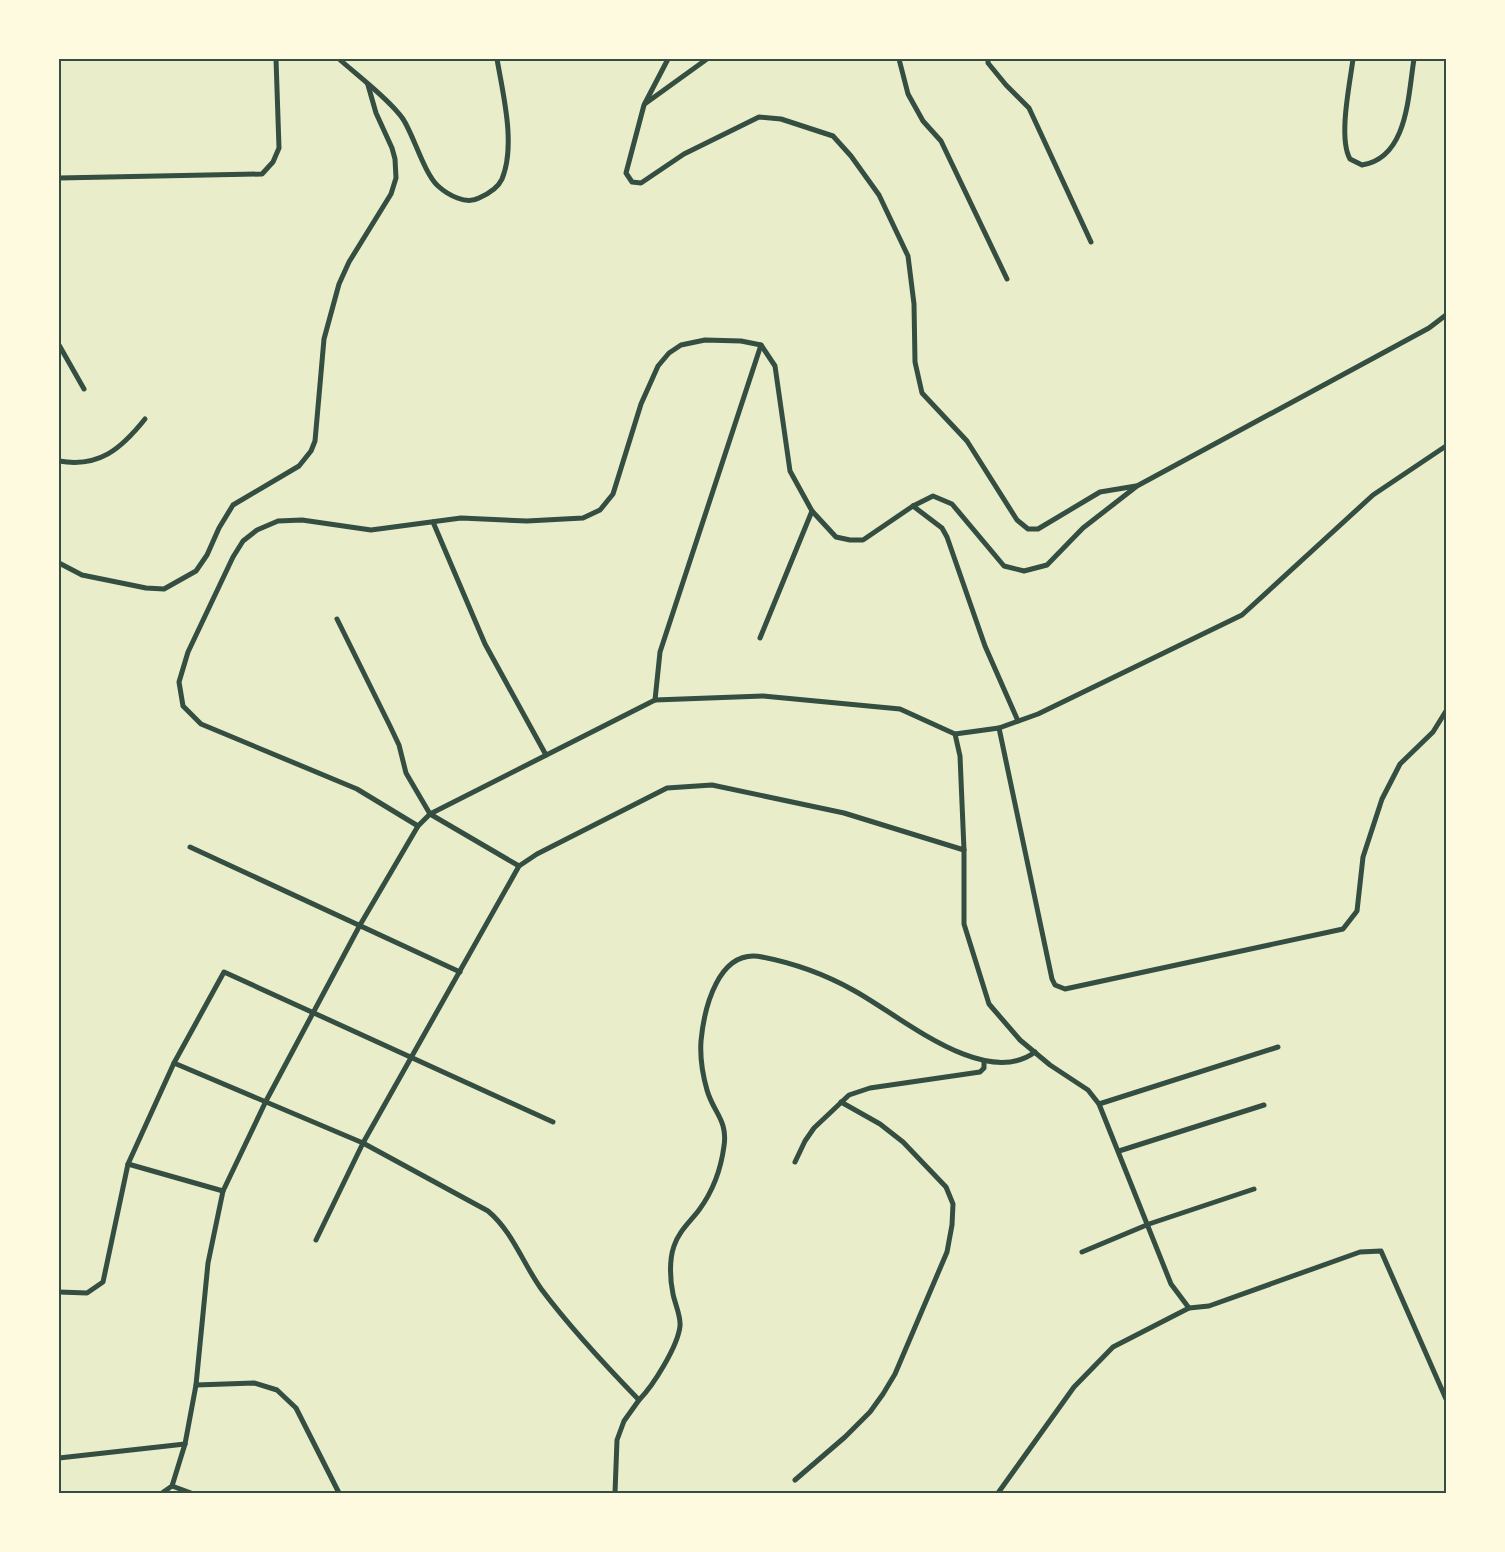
<svg xmlns="http://www.w3.org/2000/svg" width="1505" height="1552" font-family="'Asap Condensed',sans-serif">
  <style>
    .lines { fill: none; stroke-linecap: round; stroke-linejoin: round }
    .minor { stroke: #344e41; stroke-width: 5 }
    .neatline { fill: none; stroke: #344e41; stroke-width: 2 }
  </style>
  <rect width="100%" height="100%" fill="#e9edc9"/>
  <g class="lines">
    <!-- minor -->
    <g class="minor">
      <path d="M339 59C356 74 391 101 403 119 414 136 424 173 438 186 448 195 466 205 479 198 488 194 498 188 502 179 516 145 503 94 497 59"/>
      <polyline points="668,59 644,105 626,173 632,182 641,183 684,154 759,117 781,119 833,136 851,156 879,195 908,256 914,304 915,362 922,393 967,441 1017,520 1028,529 1038,529 1100,492 1136,486"/>
      <polyline points="899,59 908,94 923,121 941,141 1007,279"/>
      <polyline points="988,59 988,63 1006,85 1029,108 1091,242"/>
      <path d="M1353 59C1350 83 1338 138 1350 159L1362 165C1408 158 1408 95 1414 59"/>
      <polyline points="646,103 707,59"/>
      <polyline points="59,178 262,174 273,162 279,148 276,59"/>
      <polyline points="59,345 84,389"/>
      <path d="M59 461C99 468 121 449 145 419"/>
      <polyline points="913,506 942,528 947,537 985,646 1018,721"/>
      <polyline points="433,522 485,644 546,755"/>
      <polyline points="59,563 82,575 146,588 164,589 196,571 207,555 219,528 233,505 299,466 311,451 315,441 324,339 339,284 349,262 391,194 396,178 395,159 392,148 376,113 368,85"/>
      <polyline points="337,619 390,726 399,745 406,773 430,814 519,866 537,854 667,788 712,785 844,813 964,850"/>
      <polyline points="760,638 812,511"/>
      <polyline points="655,700 660,652 761,345"/>
      <polyline points="999,728 1052,979 1055,985 1065,989 1343,929 1357,911 1363,857 1382,799 1400,764 1433,732 1446,711"/>
      <polyline points="955,734 960,756 964,850 964,924 989,1004 1020,1040 1050,1065 1088,1090 1099,1104 1171,1284 1189,1308 1209,1306 1360,1252 1381,1251 1446,1399"/>
      <polyline points="418,826 357,789 201,724 183,706 179,682 188,652 233,557 243,541 257,530 278,521 302,520 371,530 461,518 527,521 583,518 600,510 613,494 641,404 658,366 669,353 681,345 705,340 741,341 761,345 775,366 790,471 812,511 836,537 850,540 863,540 913,506 933,496 952,504 1004,566 1024,571 1047,565 1083,528 1137,486 1429,328 1446,315"/>
      <polyline points="190,847 460,972"/>
      <path d="M174 1063 363 1143 488 1211C513 1232 523 1264 542 1290 572 1330 605 1365 639 1400 653 1386 678 1346 680 1326 681 1316 675 1304 673 1294 670 1280 669 1260 674 1246 679 1231 690 1222 699 1210 713 1191 721 1169 724 1146 728 1120 713 1112 707 1090 703 1076 700 1056 701 1041 704 1009 718 948 762 957 793 963 826 975 853 990 898 1014 984 1090 1035 1052"/>
      <polyline points="1099,1104 1278,1047"/>
      <polyline points="1119,1151 1264,1105"/>
      <polyline points="795,1162 805,1141 814,1128 849,1095 870,1088 980,1072 984,1068 984,1061"/>
      <polyline points="128,1164 223,1191"/>
      <polyline points="316,1240 363,1143 519,866"/>
      <polyline points="1082,1252 1149,1224 1254,1189"/>
      <polyline points="59,1292 87,1293 103,1282 128,1164 174,1063 224,972 553,1122"/>
      <polyline points="196,1385 254,1383 277,1390 296,1408 339,1493"/>
      <polyline points="59,1458 185,1444"/>
      <polyline points="795,1480 845,1437 870,1412 883,1394 895,1374 947,1252 952,1225 953,1204 946,1187 903,1142 880,1124 841,1102"/>
      <polyline points="172,1486 191,1493"/>
      <polyline points="162,1493 172,1486 185,1444 196,1385 208,1263 223,1191 266,1101 360,925 418,826 430,814 655,700 763,696 900,709 955,734 999,728 1038,714 1242,615 1373,495 1446,446"/>
      <polyline points="615,1493 617,1440 624,1421 639,1400"/>
      <polyline points="998,1493 1074,1387 1113,1347 1189,1308"/>
    </g>
  </g>
  <!-- border -->
  <rect width="1505" height="1552" fill="none" stroke="#fefae0" stroke-width="120"/>
  <rect x="60" y="60" width="1385" height="1432" class="neatline"/>
</svg>
